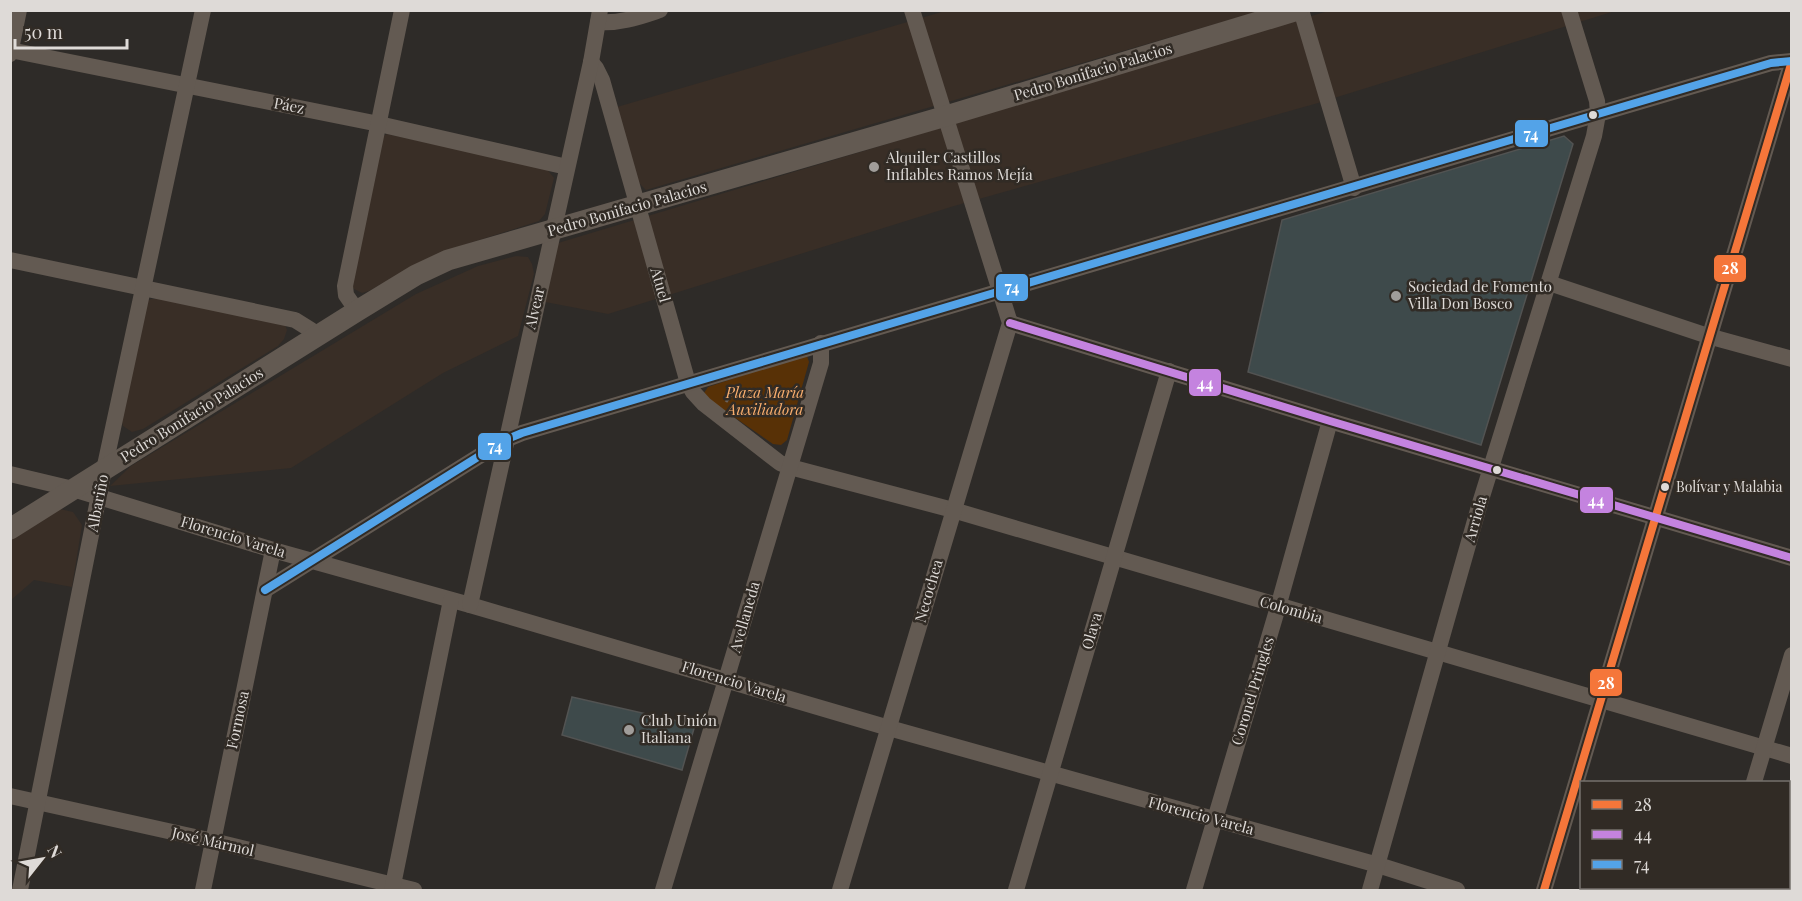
<svg xmlns="http://www.w3.org/2000/svg" width="1802" height="901" font-family="'Playfair Display',serif">
  <style>
    .built { fill: #392e26 }
    .green { fill: #583106 }
    .building { fill: #3e4a4b; stroke: #525352; stroke-width: 1.5 }
    .lines { fill: none; stroke-linecap: round; stroke-linejoin: round }
    .path { stroke: #6a635e; stroke-width: 3; stroke-dasharray: 4.5 3; stroke-linecap: butt }
    .minor { stroke: #635a52; stroke-width: 16 }
    .tertiary { stroke: #635a52; stroke-width: 21 }
    .bus-1-casing { stroke: #312b25; stroke-width: 12 }
    .bus-2-casing { stroke: #312b25; stroke-width: 12 }
    .bus-3-casing { stroke: #312b25; stroke-width: 12 }
    .bus-1 { stroke: #f5763a; stroke-width: 8 }
    .bus-2 { stroke: #c483df; stroke-width: 8 }
    .bus-3 { stroke: #53a3e8; stroke-width: 8 }
    .bus-dot { fill: #dedad7; stroke: #312b25; stroke-width: 2 }
    .poi-dot { fill: #a09d9a; stroke: #312b25; stroke-width: 2 }
    .labels { text-anchor: middle; stroke-width: 5; stroke-linejoin: round; paint-order: stroke }
    .bus-label { font-size: 14px; fill: #dedad7; stroke: #312b25; text-anchor: start }
    .street-label { font-size: 15px; fill: #dedad7; stroke: #312b25 }
    .poi-label { font-size: 15px; fill: #dedad7; stroke: #312b25; text-anchor: start }
    .park-label { font-size: 15px; font-style: italic; fill: #f9ae6e; stroke: #312b25 }
    .line-badge { stroke: #312b25; stroke-width: 2 }
    .badge-label { font-size: 16px; text-anchor: middle; font-weight: bold; fill: #fff }
  </style>
  <rect width="100%" height="100%" fill="#2e2b28"/>
  <!-- built -->
  <g class="built">
    <polygon points="945,11 1260,11 646,190 638,182 617,107"/>
    <polygon points="1328,11 1615,11 1318,103 954,206 608,314 540,301 558,243"/>
    <polygon points="387,134 546,168 554,178 545,214 539,221 445,251 426,259 369,291 362,293 354,289 349,283 379,138"/>
    <polygon points="516,256 528,257 532,264 534,274 518,336 443,373 291,468 110,486 131,466 416,294 478,266"/>
    <polygon points="151,299 164,299 285,325 287,330 284,339 278,346 143,429 132,432 123,426 121,419 145,302"/>
    <polygon points="60,509 73,512 82,525 72,587 34,580 11,600 11,539"/>
  </g>
  <!-- green -->
  <polygon class="green" points="800,356 807,356 809,362 787,440 781,445 773,444 708,399 704,393 708,387"/>
  <!-- building -->
  <g class="building">
    <polygon points="1564,136 1573,144 1481,445 1248,372 1282,220"/>
    <polygon points="572,697 695,725 682,770 562,735"/>
  </g>
  <g class="lines">
    <!-- path -->
    <polyline class="path" points="726,402 731,395 727,387"/>
    <!-- minor -->
    <g class="minor">
      <polyline points="1301,10 1354,188"/>
      <path d="M598 22C620 24 639 17 660 10"/>
      <polyline points="10,50 379,124 567,167"/>
      <polyline points="10,54 19,10"/>
      <polyline points="591,62 596,68 602,80 688,383 693,392 704,404 780,463 790,467 953,510 1792,756"/>
      <polyline points="10,260 295,320 311,330 314,338"/>
      <polyline points="1549,283 1708,336 1792,359"/>
      <polyline points="357,311 346,295 345,286 402,10"/>
      <polyline points="1010,323 1330,421 1792,558"/>
      <polyline points="10,474 73,489 273,550 470,605 889,728 1378,865 1457,890"/>
      <polyline points="265,590 505,440 522,433 1598,114 1771,63 1792,61"/>
      <polyline points="470,605 591,62 600,10"/>
      <polyline points="1754,782 1792,655"/>
      <polyline points="10,796 213,841 414,890"/>
      <polyline points="20,890 104,470 203,10"/>
      <polyline points="203,890 273,550"/>
      <polyline points="392,890 451,600"/>
      <polyline points="663,890 821,363 821,343"/>
      <polyline points="840,890 1010,323 912,10"/>
      <polyline points="1016,890 1169,371"/>
      <polyline points="1194,890 1278,607 1330,421"/>
      <polyline points="1370,890 1480,503 1594,136 1598,114 1597,101 1569,10"/>
      <polyline points="1544,890 1792,61"/>
      <polyline points="1723,890 1724,888"/>
    </g>
    <!-- tertiary -->
    <polyline class="tertiary" points="10,529 357,311 416,275 448,260 946,116 1298,10"/>
    <defs>
      <polyline id="bus-1" points="1544,890 1792,61"/>
      <polyline id="bus-2" points="1010,323 1330,421 1792,558"/>
      <polyline id="bus-3" points="265,590 505,440 522,433 1598,114 1771,63 1792,61"/>
    </defs>
    <!-- bus-1 casing -->
    <use href="#bus-1" class="bus-1-casing"/>
    <!-- bus-2 casing -->
    <use href="#bus-2" class="bus-2-casing"/>
    <!-- bus-3 casing -->
    <use href="#bus-3" class="bus-3-casing"/>
    <!-- bus-1 -->
    <use href="#bus-1" class="bus-1"/>
    <!-- bus-2 -->
    <use href="#bus-2" class="bus-2"/>
    <!-- bus-3 -->
    <use href="#bus-3" class="bus-3"/>
  </g>
  <!-- markers -->
  <g class="bus-dot">
    <circle cx="1593" cy="115" r="5"/>
    <circle cx="1497" cy="470" r="5"/>
    <circle cx="1665" cy="487" r="5"/>
  </g>
  <g class="poi-dot">
    <circle cx="874" cy="167" r="6"/>
    <circle cx="1396" cy="296" r="6"/>
    <circle cx="629" cy="730" r="6"/>
  </g>
  <g class="labels">
    <!-- bus labels -->
    <g class="bus-label">
      <text x="1676" y="492">Bolívar y Malabia</text>
    </g>
    <!-- street labels -->
    <g class="street-label">
      <text transform="translate(1093 72) rotate(-17)" y="5">Pedro Bonifacio Palacios</text>
      <text transform="translate(289 106) rotate(11)" y="5">Páez</text>
      <text transform="translate(627 209) rotate(-16)" y="5">Pedro Bonifacio Palacios</text>
      <text transform="translate(660 285) rotate(74)" y="5">Atuel</text>
      <text transform="translate(535 308) rotate(-77)" y="5">Alvear</text>
      <text transform="translate(192 415) rotate(-32)" y="5">Pedro Bonifacio Palacios</text>
      <text transform="translate(98 503) rotate(-79)" y="5">Albariño</text>
      <text transform="translate(1476 519) rotate(-74)" y="5">Arriola</text>
      <text transform="translate(233 537) rotate(17)" y="5">Florencio Varela</text>
      <text transform="translate(929 591) rotate(-74)" y="5">Necochea</text>
      <text transform="translate(1291 610) rotate(16)" y="5">Colombia</text>
      <text transform="translate(745 617) rotate(-74)" y="5">Avellaneda</text>
      <text transform="translate(1092 631) rotate(-74)" y="5">Olaya</text>
      <text transform="translate(734 682) rotate(17)" y="5">Florencio Varela</text>
      <text transform="translate(1253 691) rotate(-73)" y="5">Coronel Pringles</text>
      <text transform="translate(238 720) rotate(-78)" y="5">Formosa</text>
      <text transform="translate(1201 816) rotate(15)" y="5">Florencio Varela</text>
      <text transform="translate(213 842) rotate(13)" y="5">José Mármol</text>
    </g>
    <!-- poi labels -->
    <g class="poi-label">
      <text x="886" y="163">Alquiler Castillos<tspan x="886" dy="17">Inflables Ramos Mejía</tspan></text>
      <text x="1408" y="292">Sociedad de Fomento<tspan x="1408" dy="17">Villa Don Bosco</tspan></text>
      <text x="641" y="726">Club Unión<tspan x="641" dy="17">Italiana</tspan></text>
    </g>
    <!-- park labels -->
    <g class="park-label">
      <text x="765" y="398">Plaza María<tspan x="765" dy="17">Auxiliadora</tspan></text>
    </g>
  </g>
  <g class="line-badge">
    <rect x="1514" y="119" width="35" height="29" rx="6" fill="#53a3e8"/>
    <rect x="1713" y="254" width="34" height="29" rx="6" fill="#f5763a"/>
    <rect x="995" y="273" width="34" height="29" rx="6" fill="#53a3e8"/>
    <rect x="1188" y="368" width="34" height="29" rx="6" fill="#c483df"/>
    <rect x="477" y="432" width="35" height="29" rx="6" fill="#53a3e8"/>
    <rect x="1579" y="486" width="35" height="28" rx="6" fill="#c483df"/>
    <rect x="1589" y="668" width="34" height="29" rx="6" fill="#f5763a"/>
  </g>
  <g class="badge-label">
    <text x="1531" y="140">74</text>
    <text x="1730" y="274">28</text>
    <text x="1012" y="293">74</text>
    <text x="1205" y="389">44</text>
    <text x="495" y="452">74</text>
    <text x="1596" y="506">44</text>
    <text x="1606" y="689">28</text>
  </g>
  <!-- border -->
  <rect width="1802" height="901" fill="none" stroke="#dedad7" stroke-width="24"/>
  <!-- legend -->
  <rect x="1580" y="781" width="210" height="108" fill="#312b25" stroke="#76716c" stroke-width="1.5"/>
  <rect x="1592" y="800" width="30" height="9" fill="#f5763a" stroke="#76716c" stroke-width="1.5"/>
  <text x="1634" y="811" font-size="18" fill="#dedad7">28</text>
  <rect x="1592" y="830" width="30" height="9" fill="#c483df" stroke="#76716c" stroke-width="1.5"/>
  <text x="1634" y="841" font-size="18" fill="#dedad7">44</text>
  <rect x="1592" y="860" width="30" height="9" fill="#53a3e8" stroke="#76716c" stroke-width="1.5"/>
  <text x="1634" y="871" font-size="18" fill="#dedad7">74</text>
  <!-- north arrow -->
  <g transform="translate(42 859) rotate(59)" stroke="#312b25" stroke-width="4.5" paint-order="stroke">
  <path d="M0-4.5L10 22L0 15L-10 22Z" fill="#dedad7"/>
  <text y="-9" font-size="16" font-weight="bold" text-anchor="middle" fill="#dedad7">N</text>
  </g>
  <!-- scale -->
  <path d="M15 39v9h112v-9" fill="none" stroke="#dedad7" stroke-width="3"/>
  <text x="24" y="39" font-size="18" fill="#dedad7" stroke="#312b25" stroke-width="4.5" paint-order="stroke">50 m</text>
</svg>
